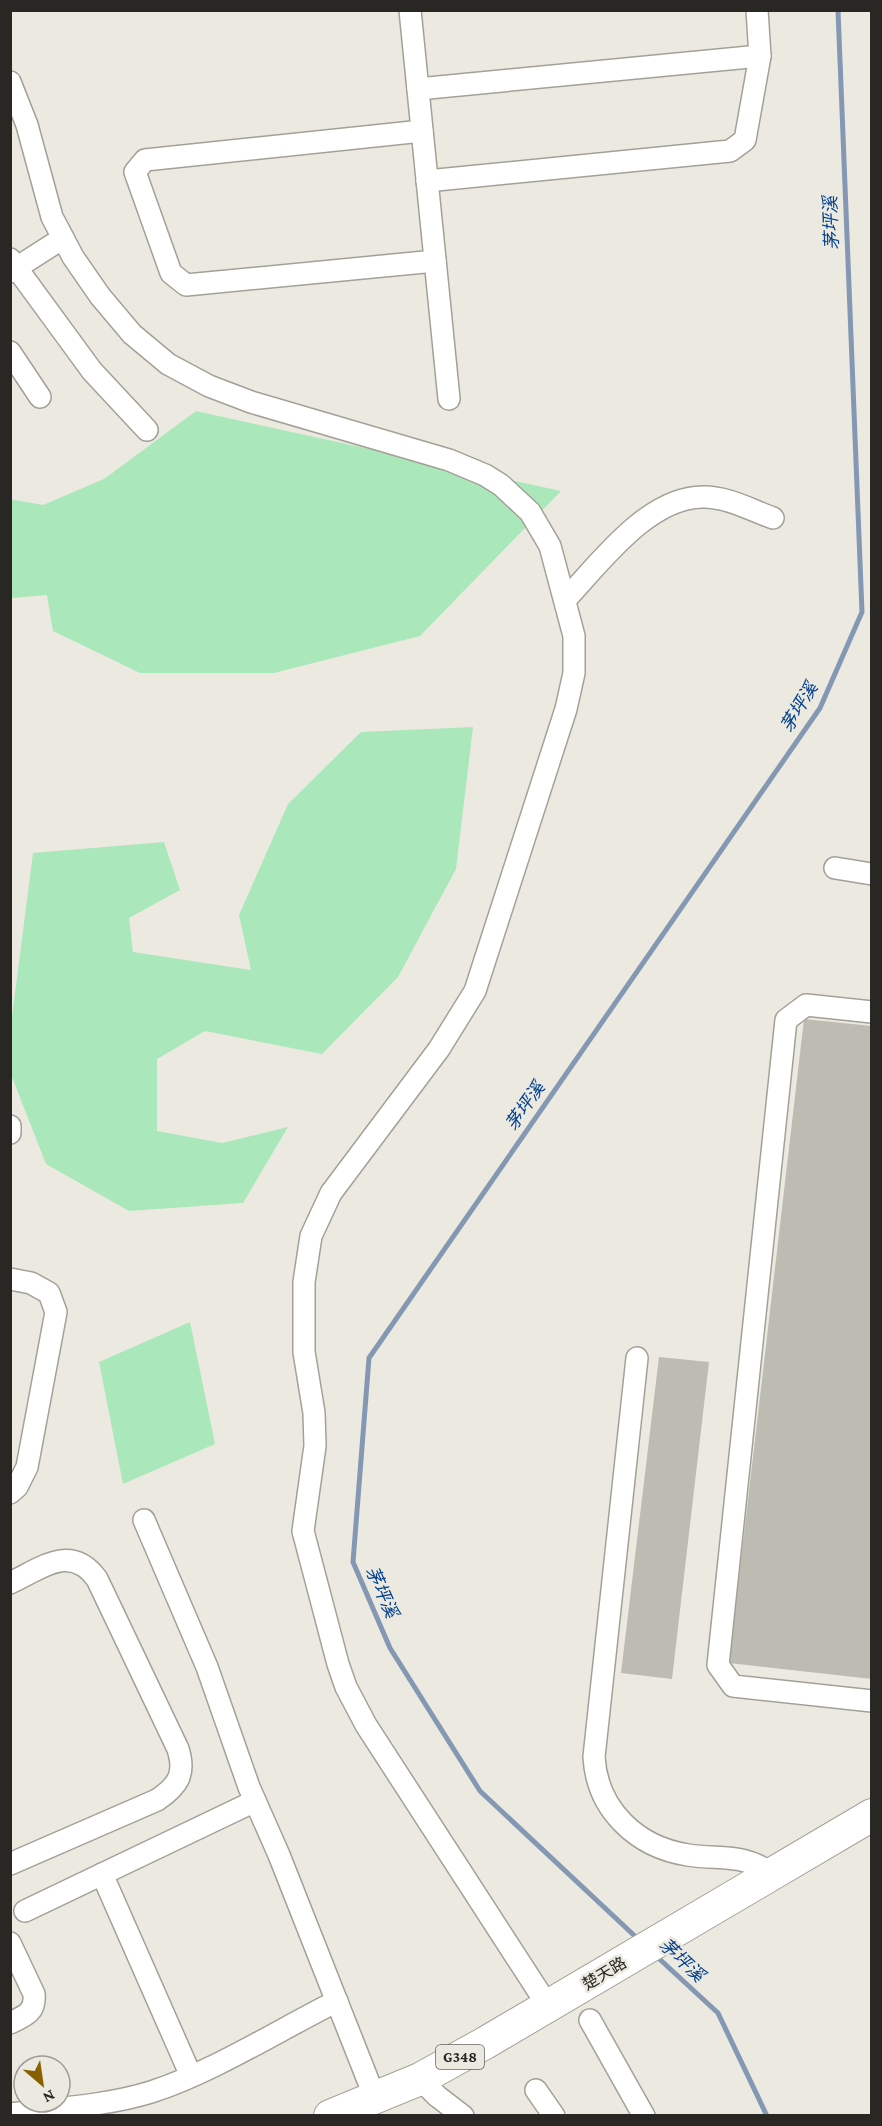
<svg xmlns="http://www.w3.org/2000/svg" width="882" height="2126" font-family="'Crimson Pro','Noto Sans SC',serif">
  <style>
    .green { fill: #aae8bb }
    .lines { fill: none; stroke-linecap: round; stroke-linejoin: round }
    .stream { stroke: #8498b4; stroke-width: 5 }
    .building { fill: #bdbcb2 }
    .minor-casing { stroke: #a3a197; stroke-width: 24 }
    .highway-casing { stroke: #a3a197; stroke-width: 34 }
    .minor { stroke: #fff; stroke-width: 21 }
    .highway { stroke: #fff; stroke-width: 32 }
    .labels { text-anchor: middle; stroke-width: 5; stroke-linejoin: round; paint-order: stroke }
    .shield { fill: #eceae0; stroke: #63625c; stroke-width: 1.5 }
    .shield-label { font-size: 15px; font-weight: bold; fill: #282723 }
    .street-label { font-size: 16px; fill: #282723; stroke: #eceae0 }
    .water-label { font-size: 18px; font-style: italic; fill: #04418f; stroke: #eceae0 }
  </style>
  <rect width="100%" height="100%" fill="#eceae0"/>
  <!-- green -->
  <g class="green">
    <polygon points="196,411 561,491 420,636 274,673 140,673 53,631 47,595 11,598 10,499 43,505 104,479"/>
    <polygon points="473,727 456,869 398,977 322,1054 205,1031 157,1059 157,1131 222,1143 288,1127 243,1203 129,1211 46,1164 10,1072 11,1024 33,853 164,842 180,890 129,918 133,952 251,970 239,915 288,804 361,732"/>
    <polygon points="190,1322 215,1444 123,1484 99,1362"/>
  </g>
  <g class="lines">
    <!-- stream -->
    <g class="stream">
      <polyline points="638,1939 480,1791 390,1648 353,1562 369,1358 820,708 862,612 838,10"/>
      <polyline points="654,1954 718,2013 767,2116"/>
    </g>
  </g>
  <!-- building -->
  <g class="building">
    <polygon points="804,1019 872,1026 872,1679 729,1663"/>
    <polygon points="659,1357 709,1362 672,1679 621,1673"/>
  </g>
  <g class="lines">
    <defs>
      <g id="minor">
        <polyline points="410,10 449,399"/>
        <polyline points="10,82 27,125 52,217 73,257 100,296 132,334 168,364 209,386 251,402 449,460 485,475 501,485 530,512 550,546 574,636 574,673 566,709 475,991 439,1049 331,1193 311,1236 304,1282 304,1352 314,1413 315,1446 303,1531 338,1664 346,1687 366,1725 548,2006"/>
        <polyline points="418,89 760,56"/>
        <polyline points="422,131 145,160 135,172 171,273 186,285 435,261"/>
        <polyline points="427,181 730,151 745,140 760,56 757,10"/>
        <polyline points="10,259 92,371 147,430"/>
        <polyline points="10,272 63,238"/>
        <polyline points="10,352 40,397"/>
        <path d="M565 600C600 563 647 498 702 497 726 496 751 510 773 518"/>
        <polyline points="835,868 872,874"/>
        <polyline points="872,1012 806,1005 786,1020 718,1665 733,1686 872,1701"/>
        <polyline points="10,1126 10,1133"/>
        <polyline points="10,1279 31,1283 49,1293 56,1312 27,1467 17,1487 10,1493"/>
        <path d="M637 1358 594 1757C597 1809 636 1847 688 1855 721 1860 744 1853 772 1874"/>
        <polyline points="144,1520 207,1667 249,1787 279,1855 375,2098"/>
        <path d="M10 1583C42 1568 71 1543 97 1579L178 1749C186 1774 178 1786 157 1800L10 1864"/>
        <polyline points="102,1874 191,2076"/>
        <polyline points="25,1911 255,1801"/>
        <path d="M10 1943 34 1994C36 2012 25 2016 10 2023"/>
        <polyline points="590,2020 644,2116"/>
        <polyline points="420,2079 437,2096 463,2116"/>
        <polyline points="536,2090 554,2116"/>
        <path d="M10 2114C57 2108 106 2106 151 2092 211 2073 279 2030 337 2001"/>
      </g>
      <polyline id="highway" points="330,2116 420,2079 485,2043 872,1815"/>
    </defs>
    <!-- minor casing -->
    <use href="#minor" class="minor-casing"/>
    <!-- highway casing -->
    <use href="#highway" class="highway-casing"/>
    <!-- minor -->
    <use href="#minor" class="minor"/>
    <!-- highway -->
    <use href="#highway" class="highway"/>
  </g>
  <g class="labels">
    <!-- shield labels -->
    <rect class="shield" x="436" y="2045" width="48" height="24" rx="4.5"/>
    <g class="shield-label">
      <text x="460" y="2062">G348</text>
    </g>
    <!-- street labels -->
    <g class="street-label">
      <text transform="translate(604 1973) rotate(-31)" y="6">楚天路</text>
    </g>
    <!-- water labels -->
    <g class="water-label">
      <text transform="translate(831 223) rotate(-92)" y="6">茅坪溪</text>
      <text transform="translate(799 707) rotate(-59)" y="6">茅坪溪</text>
      <text transform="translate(525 1106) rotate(-55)" y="6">茅坪溪</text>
      <text transform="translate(382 1592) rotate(66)" y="6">茅坪溪</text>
      <text transform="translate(682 1960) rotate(43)" y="6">茅坪溪</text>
    </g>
  </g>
  <!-- border -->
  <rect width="882" height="2126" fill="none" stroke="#282723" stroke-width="24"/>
  <!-- north arrow -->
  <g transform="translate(42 2084) rotate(151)"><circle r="28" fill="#eceae0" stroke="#9e9c94" stroke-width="1.5"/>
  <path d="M0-4.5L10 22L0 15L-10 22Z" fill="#896000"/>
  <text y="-9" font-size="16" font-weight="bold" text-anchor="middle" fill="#282723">N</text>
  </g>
</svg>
